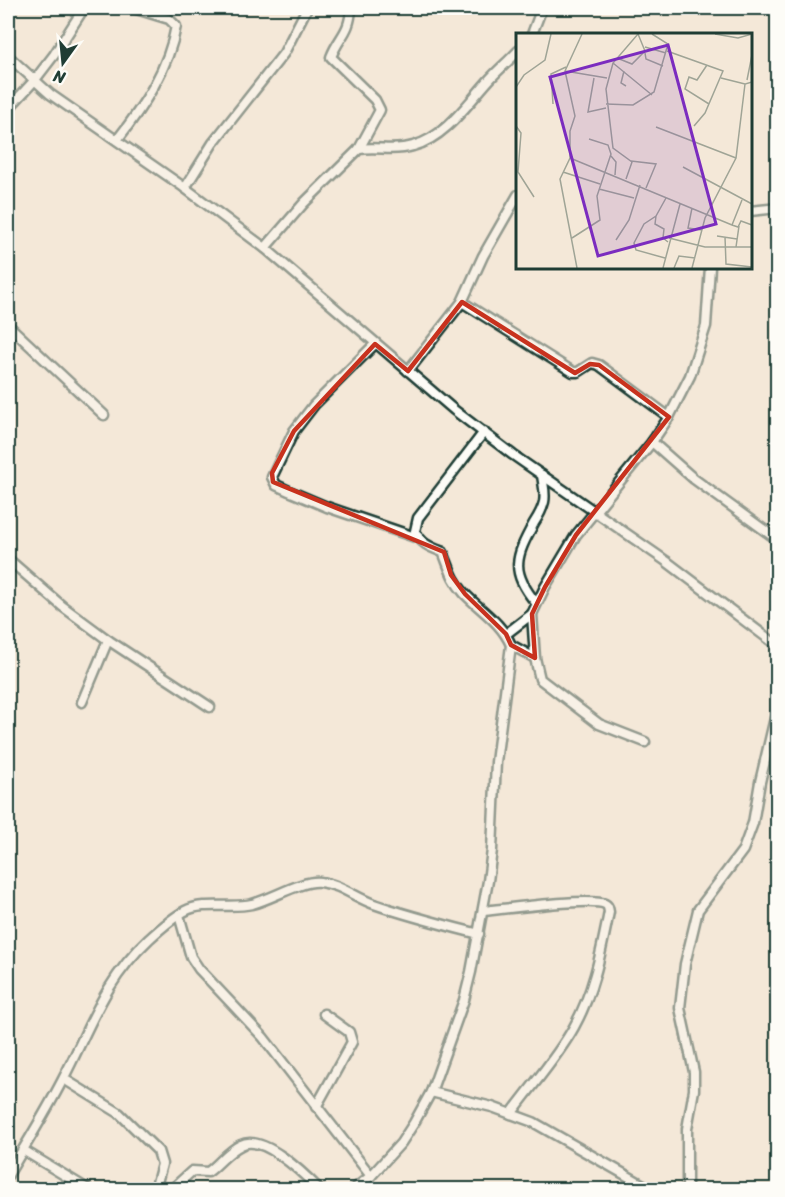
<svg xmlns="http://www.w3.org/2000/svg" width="785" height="1197" font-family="Sriracha,sans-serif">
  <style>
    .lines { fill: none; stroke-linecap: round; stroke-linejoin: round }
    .minor-casing { stroke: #1f3d34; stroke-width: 13 }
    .minor { stroke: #fdfcf7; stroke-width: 8 }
    .marked { fill: none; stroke: #c8321e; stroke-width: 4.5; stroke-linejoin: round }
    .inset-road { fill: none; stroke: #9fa496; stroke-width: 1.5 }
    .view { fill: #7b2cbf; fill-opacity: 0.15; stroke: #7b2cbf; stroke-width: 3 }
    .inset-edge { fill: none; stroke: #1f3d34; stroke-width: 3 }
  </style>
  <rect width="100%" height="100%" fill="#f4e8d8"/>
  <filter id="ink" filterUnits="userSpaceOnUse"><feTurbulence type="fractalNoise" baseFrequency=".0167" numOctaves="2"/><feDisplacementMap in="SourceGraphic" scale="12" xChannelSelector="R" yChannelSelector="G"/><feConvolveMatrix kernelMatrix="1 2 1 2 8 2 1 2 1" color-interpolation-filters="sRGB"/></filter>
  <g filter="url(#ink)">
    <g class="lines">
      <defs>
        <g id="minor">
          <path d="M351 8C350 33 339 36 331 57L375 100 380 110 359 149"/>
          <polyline points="532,34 542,8"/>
          <polyline points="8,56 50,94 185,188 265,248 454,410 513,455 666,561 778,646"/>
          <polyline points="8,109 34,81 54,55 84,8"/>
          <path d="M117 140C143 107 169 68 176 26L169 19 133 8"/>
          <polyline points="185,188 213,143 284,53 307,8"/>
          <polyline points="750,211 778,208"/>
          <path d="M265 248 304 203 359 149C378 146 394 152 413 146 445 138 468 103 489 80 498 70 509 61 518 51"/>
          <polyline points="462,302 573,372 578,372 592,363 599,365 669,417"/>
          <polyline points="8,325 104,415"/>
          <polyline points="375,344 314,405 294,431 272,477 276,485 289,491 327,507 418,538"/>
          <polyline points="408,371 462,302 483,256 518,195"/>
          <polyline points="652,442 694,479 778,540"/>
          <polyline points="8,559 62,606 108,640 210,707"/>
          <path d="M536 603C510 571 515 558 534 523 538 517 542 510 544 502 546 493 543 484 542 475"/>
          <polyline points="506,634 532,614"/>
          <polyline points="511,645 535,658"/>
          <polyline points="82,702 108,640"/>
          <polyline points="645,742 599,724 540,679 535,658 532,614 545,587 576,535 652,442 669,417 690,376 706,326 710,267"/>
          <path d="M484 911C503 909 592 897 605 904 609 906 608 908 609 912 601 952 594 991 574 1027 557 1058 532 1085 511 1114"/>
          <polyline points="179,915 191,957 199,969 263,1037 371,1176"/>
          <polyline points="64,1079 119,1113 158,1151 162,1164 155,1190"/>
          <polyline points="431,1092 492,1107 533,1122 652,1190"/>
          <polyline points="316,1107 352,1042 349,1032 324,1014"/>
          <polyline points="23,1150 89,1190"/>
          <path d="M8 1175C26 1144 45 1114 62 1081 90 1028 103 982 149 939 160 929 172 918 185 911 204 901 231 909 252 904 272 899 302 880 320 882 340 884 356 898 374 904 408 916 444 925 479 934"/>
          <path d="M171 1190 192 1171 208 1172C219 1164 228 1151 241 1145 263 1133 305 1175 320 1190"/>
          <path d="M353 1190 371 1176 401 1143 414 1123 431 1092 464 1000 471 972 488 881 492 850 496 762 511 645C501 622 481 611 464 593 451 578 450 568 443 552 430 547 421 544 415 531L418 518 484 432"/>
          <polyline points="687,1190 687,1129 694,1090 694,1072 680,1008 685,964 698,910 743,850 753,823 760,782 778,705"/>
        </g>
      </defs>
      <!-- minor casing -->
      <use href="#minor" class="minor-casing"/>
      <!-- minor -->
      <use href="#minor" class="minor"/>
    </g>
  </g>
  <!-- marked area -->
  <path d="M0 0H785V1197H0ZM462 302 575 373 590 364 599 365 669 417 576 535 545 587 532 614 535 658 511 645 506 634 465 594 451 575 444 552 273 482 272 473 294 431 375 344 408 371Z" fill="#f4e8d8" fill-opacity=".55" fill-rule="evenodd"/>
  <path class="marked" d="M462 302 575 373 590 364 599 365 669 417 576 535 545 587 532 614 535 658 511 645 506 634 465 594 451 575 444 552 273 482 272 473 294 431 375 344 408 371Z"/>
  <!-- overview -->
  <g transform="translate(516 33)">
    <rect width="236" height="236" fill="#f4e8d8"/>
    <path class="inset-road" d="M199 1 222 5 236 1M129 14 150 20M151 18 207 38 189 80 178 93M129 20 130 26 147 33M101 25 116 31 129 18 122 1M97 30 136 62M191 32 181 47 173 44 169 56 193 71M49 38 91 45M108 38 105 50 110 53M78 45 72 79 90 75M205 45 229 51M231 47 236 22M0 54 8 42 29 27 35 1M37 71 35 41 50 34M90 71 117 72 138 59 152 11 136 1M0 93 5 100 2 139 18 164M140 94 220 125M95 123 100 129 99 142M54 125 216 192 222 194 225 188 236 192M115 128 140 131 130 155M167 134 236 171M47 139 84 151M110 146 116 129 97 115 90 56 97 30 122 1M83 156 118 165M176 175 172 195 186 197M140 183 139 191 148 196 147 205 152 209M216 192 226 167M201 203 221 206M209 204 210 231 236 234M56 205 84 187 81 163 95 121 92 112 73 106M153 205 189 214H236M100 207 113 187 124 152M220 214 223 193M149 225 120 217 118 210 128 191 140 183 150 165M61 235 44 146 54 125V98L59 83 49 38 66 1M147 235 164 171M158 235 163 223 179 225M176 235 189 185 220 125 229 51 236 49"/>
    <path class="view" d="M152 12 200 191 82 223 34 44Z"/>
    <rect width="236" height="236" class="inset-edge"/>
  </g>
  <!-- margin -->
  <rect width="785" height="1197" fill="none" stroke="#fdfcf7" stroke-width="30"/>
  <rect x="15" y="15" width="755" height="1167" fill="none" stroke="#1f3d34" stroke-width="2" filter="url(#ink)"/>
  <!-- north arrow -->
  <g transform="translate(63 63) rotate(195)" stroke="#fdfcf7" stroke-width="4.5" paint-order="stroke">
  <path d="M0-4.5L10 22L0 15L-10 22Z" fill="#1f3d34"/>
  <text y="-9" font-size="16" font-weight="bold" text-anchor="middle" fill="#1f3d34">N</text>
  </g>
</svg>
